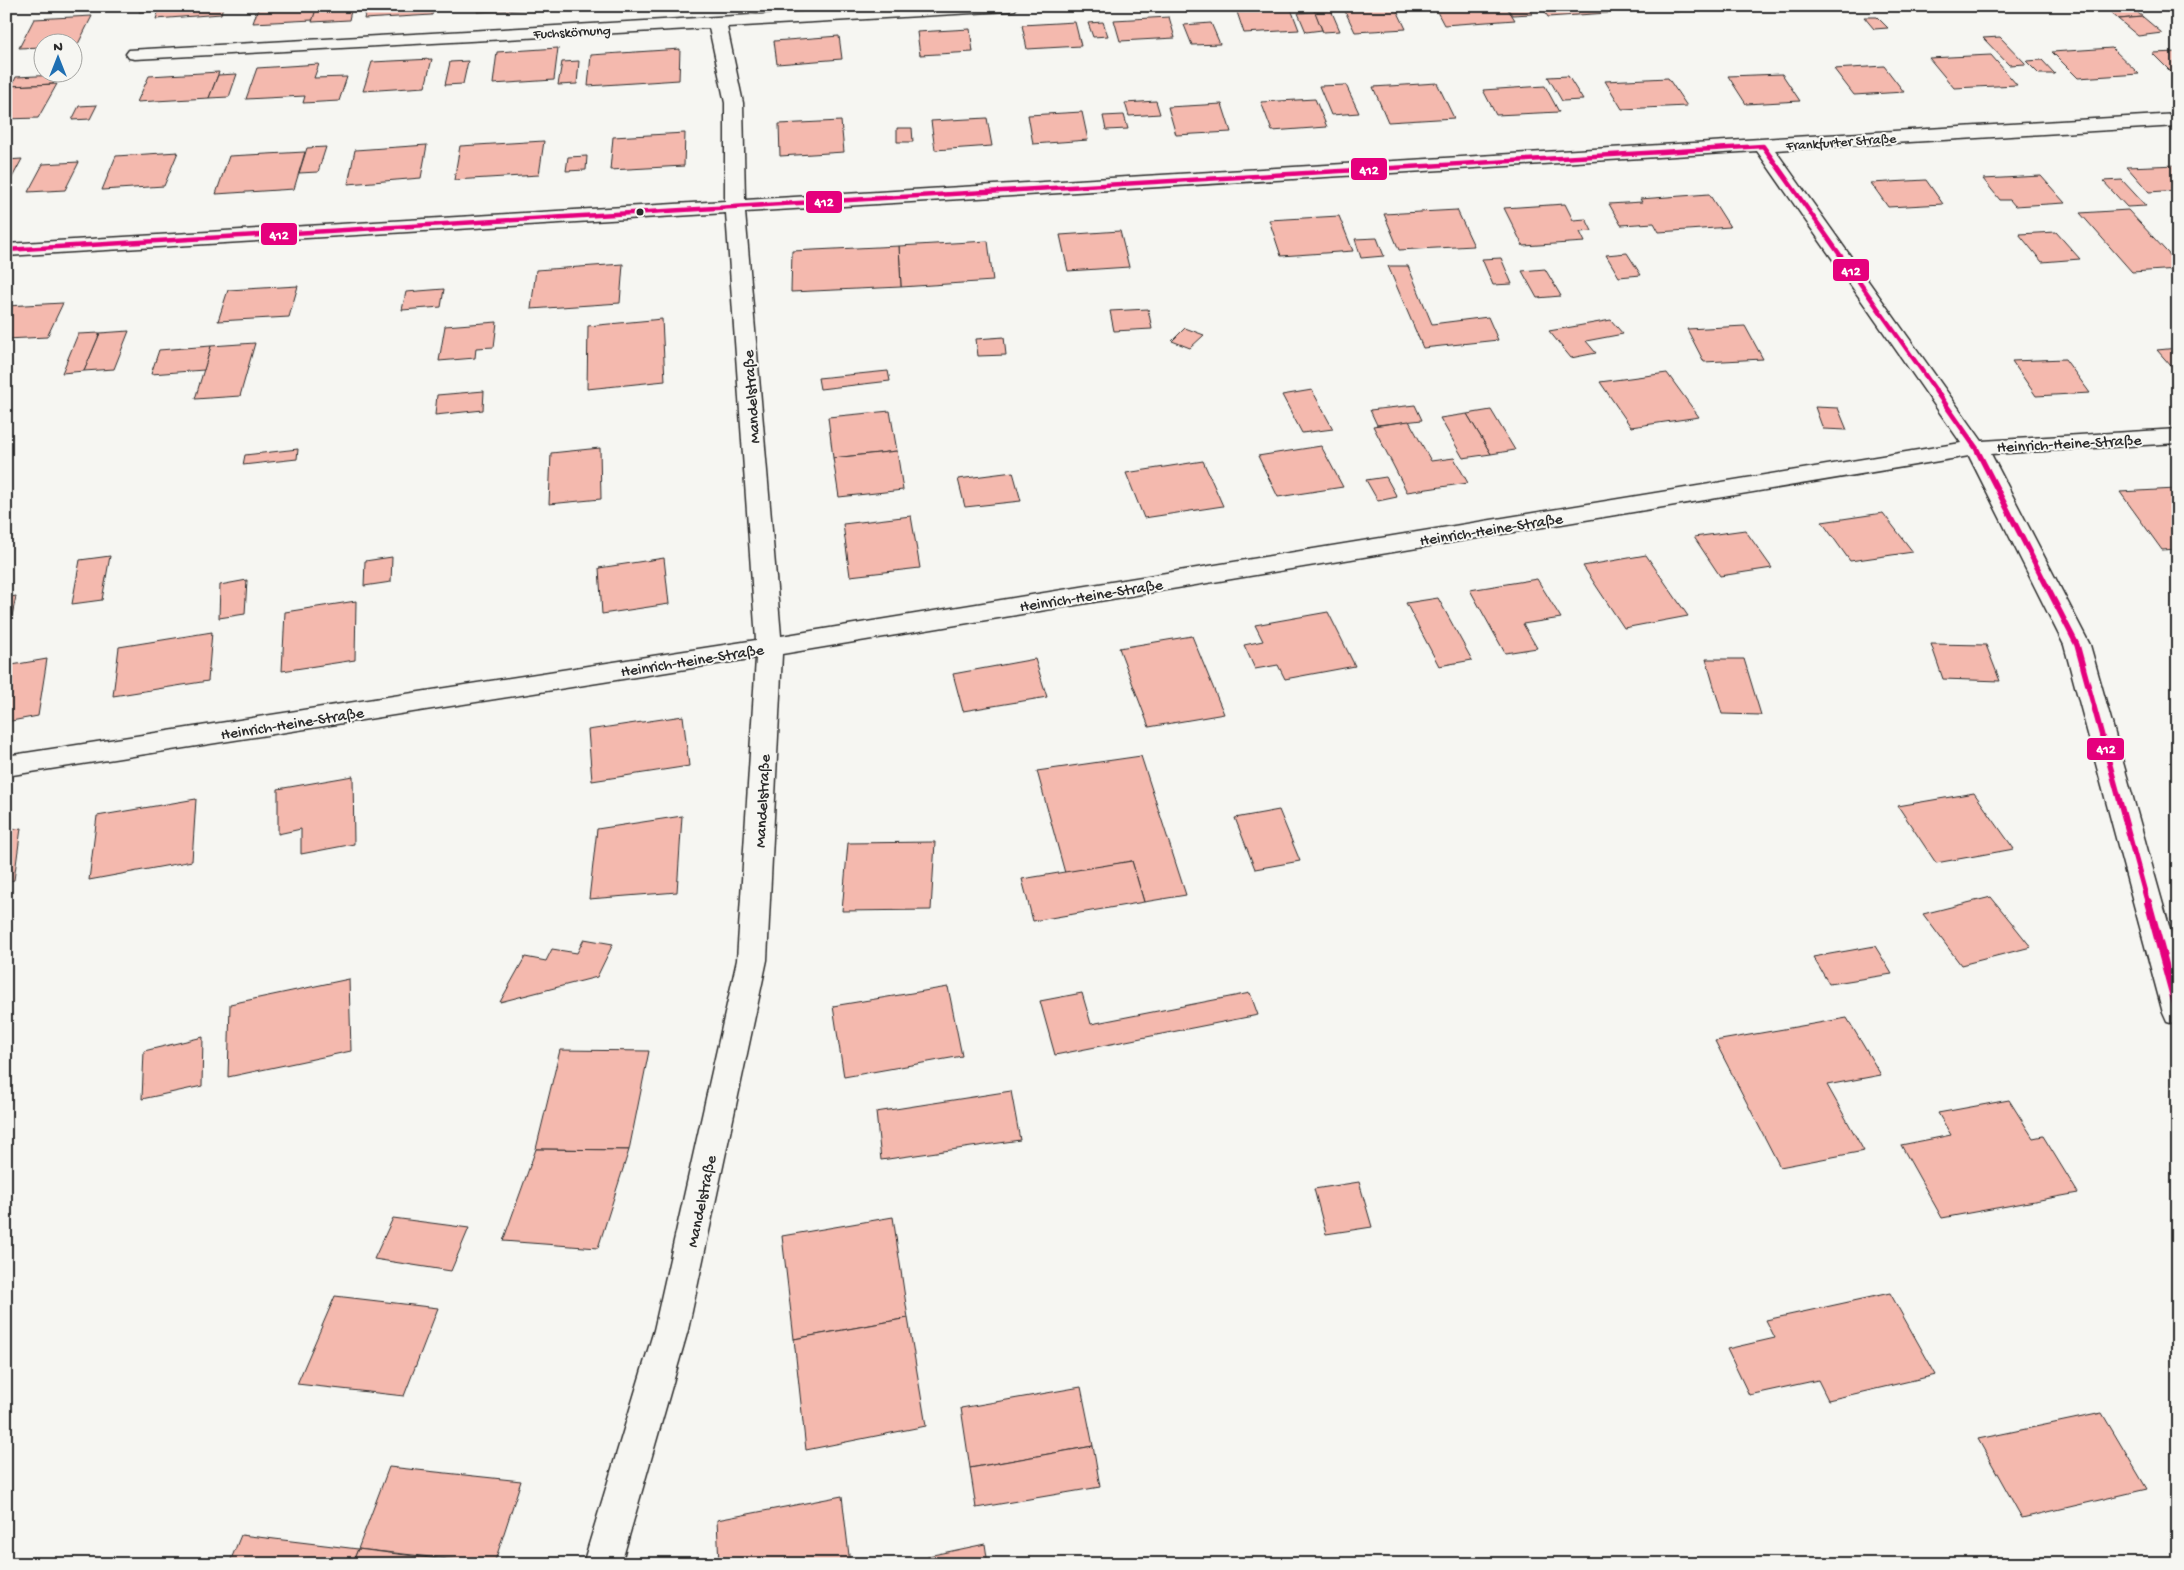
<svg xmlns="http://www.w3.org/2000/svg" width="2184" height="1570" font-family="'Gochi Hand',sans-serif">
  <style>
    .building { fill: #f4b9ae; stroke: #2b2b2b }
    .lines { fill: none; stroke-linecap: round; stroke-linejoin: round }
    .minor-casing { stroke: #2b2b2b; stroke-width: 3 }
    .minor { fill: #f6f6f2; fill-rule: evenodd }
    .bus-1-far2-casing { stroke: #f6f6f2; stroke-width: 7 }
    .bus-1-far1-casing { stroke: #f6f6f2; stroke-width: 9 }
    .bus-1-casing { stroke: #f6f6f2; stroke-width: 11 }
    .bus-1-far2 { stroke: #e5007d; stroke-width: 4.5 }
    .bus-1-far1 { stroke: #e5007d; stroke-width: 5.5 }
    .bus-1 { stroke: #e5007d; stroke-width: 8 }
    .bus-dot { fill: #2b2b2b; stroke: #f6f6f2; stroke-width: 2 }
    .labels { text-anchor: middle; stroke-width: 4; stroke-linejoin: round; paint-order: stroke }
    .far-street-label { font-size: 14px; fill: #2b2b2b; stroke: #f6f6f2 }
    .street-label { font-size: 16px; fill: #2b2b2b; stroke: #f6f6f2 }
    .line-badge { stroke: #f6f6f2; stroke-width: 2 }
    .badge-label { font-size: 14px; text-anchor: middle; font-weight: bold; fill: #fff }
  </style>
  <rect width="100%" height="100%" fill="#f6f6f2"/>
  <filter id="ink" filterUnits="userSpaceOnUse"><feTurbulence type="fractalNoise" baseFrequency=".02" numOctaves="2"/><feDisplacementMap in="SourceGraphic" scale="10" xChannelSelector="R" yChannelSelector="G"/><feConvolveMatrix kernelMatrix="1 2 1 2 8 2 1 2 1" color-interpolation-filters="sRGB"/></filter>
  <g filter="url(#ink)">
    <!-- building -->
    <g class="building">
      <polygon points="141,6 223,6 221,14 156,19 159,10 139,12"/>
      <polygon points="259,6 317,6 313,20 253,23"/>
      <polygon points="317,6 352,6 349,20 312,22"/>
      <polygon points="367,6 434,6 432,15 364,19"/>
      <polygon points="478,6 538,6 537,9 477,12"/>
      <polygon points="1395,6 1406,29 1355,32 1344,9"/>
      <polygon points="1434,6 1506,6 1515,20 1444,25"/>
      <polygon points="1506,6 1527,6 1532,14 1512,15"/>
      <polygon points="1541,6 1603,6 1608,13 1548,17"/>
      <polygon points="1620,6 1637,6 1641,11 1625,12"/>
      <polygon points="1669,6 1724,6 1726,9 1673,12"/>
      <polygon points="2132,8 2143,17 2118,19 2108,10"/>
      <polygon points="1291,9 1299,30 1244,33 1237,12"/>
      <polygon points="1331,10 1340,31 1323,32 1314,11"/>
      <polygon points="1315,12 1322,30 1306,32 1298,13"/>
      <polygon points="92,16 78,44 72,45 72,42 42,42 42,47 19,48 34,19"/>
      <polygon points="1169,17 1175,38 1120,41 1114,20"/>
      <polygon points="1864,17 1877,17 1888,28 1874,29"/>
      <polygon points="2143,17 2162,33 2138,36 2118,19"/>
      <polygon points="1075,22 1081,46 1027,49 1022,25"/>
      <polygon points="1103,22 1108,36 1093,37 1088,23"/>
      <polygon points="1211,23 1220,44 1192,45 1184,25"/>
      <polygon points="970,29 973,52 920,55 917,32"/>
      <polygon points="839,36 842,59 777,64 774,41"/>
      <polygon points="2000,37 2026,64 2009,65 1983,38"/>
      <polygon points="558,48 554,80 493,84 497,52"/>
      <polygon points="2112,48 2139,74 2078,78 2052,52"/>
      <polygon points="680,49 679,80 588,86 591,55"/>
      <polygon points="2178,52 2178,77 2176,77 2152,53"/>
      <polygon points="1991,55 2017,85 1954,88 1929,58"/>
      <polygon points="432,59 425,87 363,91 372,62"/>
      <polygon points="2042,60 2055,74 2039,74 2026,61"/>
      <polygon points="468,61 463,84 445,85 450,62"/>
      <polygon points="579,61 577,84 558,85 562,62"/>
      <polygon points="319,64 314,78 347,77 339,101 303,103 305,96 246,99 257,68"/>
      <polygon points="1884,66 1904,92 1854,95 1834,69"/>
      <polygon points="219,72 209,98 137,102 149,76"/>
      <polygon points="237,74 229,97 209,98 218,75"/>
      <polygon points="1782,74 1800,101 1746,104 1728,76"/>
      <polygon points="57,75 53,84 12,86 16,77"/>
      <polygon points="1568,76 1583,100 1562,101 1548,77"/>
      <polygon points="1668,78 1687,106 1622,109 1605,81"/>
      <polygon points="1437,83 1454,118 1388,122 1373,87"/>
      <polygon points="57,84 38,118 6,119 8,86"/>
      <polygon points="1346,85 1359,113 1331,115 1319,86"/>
      <polygon points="1545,86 1559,112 1496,115 1483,90"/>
      <polygon points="1315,99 1327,127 1272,131 1261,102"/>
      <polygon points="1156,101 1160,114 1129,116 1125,103"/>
      <polygon points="1222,104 1231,132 1176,135 1168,107"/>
      <polygon points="97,105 90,119 72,120 79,106"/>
      <polygon points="1082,112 1088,140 1033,144 1028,115"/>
      <polygon points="1124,115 1128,129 1106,130 1103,116"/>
      <polygon points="987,118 992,146 935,150 931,121"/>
      <polygon points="841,121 844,152 780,156 779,124"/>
      <polygon points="897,128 912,128 913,142 897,142"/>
      <polygon points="685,133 684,166 610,170 613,137"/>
      <polygon points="544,141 539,175 454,180 460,146"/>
      <polygon points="427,145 421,178 348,184 355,150"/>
      <polygon points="326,147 318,172 299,173 307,148"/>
      <polygon points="178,152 164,186 102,190 116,156"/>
      <polygon points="305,152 294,189 216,194 229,156"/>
      <polygon points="587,156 586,170 566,171 568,157"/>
      <polygon points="22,159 6,189 6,160"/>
      <polygon points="79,162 65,190 28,192 43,164"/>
      <polygon points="2178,165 2178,190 2149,192 2127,167"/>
      <polygon points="2041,176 2065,203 2015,206 2010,200 2000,200 1983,179"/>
      <polygon points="1926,180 1943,204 1888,207 1871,183"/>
      <polygon points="2122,180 2146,206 2127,207 2103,181"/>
      <polygon points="1709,194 1730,227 1659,232 1654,223 1621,225 1609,204 1642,202 1640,199"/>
      <polygon points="1565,204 1573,220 1586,219 1592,231 1580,232 1585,242 1523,246 1504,208"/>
      <polygon points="1457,210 1474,246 1399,250 1384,214"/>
      <polygon points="2128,210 2178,264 2178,269 2132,272 2080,213"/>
      <polygon points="1339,216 1353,251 1281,256 1269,220"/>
      <polygon points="1120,231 1129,267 1068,271 1060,235"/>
      <polygon points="2056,232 2080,259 2042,262 2019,234"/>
      <polygon points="1377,238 1384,256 1361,258 1355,239"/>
      <polygon points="988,241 993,281 901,287 899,246"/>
      <polygon points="899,246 901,287 791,292 792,251"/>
      <polygon points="1627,253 1641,275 1619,277 1606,255"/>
      <polygon points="1501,258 1512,284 1493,285 1482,259"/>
      <polygon points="623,264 620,303 531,309 536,270"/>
      <polygon points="1388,266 1408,266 1432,324 1488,317 1498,340 1423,348"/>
      <polygon points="1545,269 1561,296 1537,298 1522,271"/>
      <polygon points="298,286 289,317 218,321 228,290"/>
      <polygon points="444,289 441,307 402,310 406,292"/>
      <polygon points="63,303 47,337 6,339 6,306"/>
      <polygon points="1148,309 1152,329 1114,331 1110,311"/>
      <polygon points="662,319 665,381 587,389 588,326"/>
      <polygon points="1611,320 1623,334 1586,341 1596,353 1571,358 1549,331"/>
      <polygon points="497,322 494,347 476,348 475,358 439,361 445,326"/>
      <polygon points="1745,326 1763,359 1704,362 1687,329"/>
      <polygon points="1185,328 1204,335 1190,348 1172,341"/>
      <polygon points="129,331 114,369 84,371 100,333"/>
      <polygon points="100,333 84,371 62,373 78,334"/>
      <polygon points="1004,337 1006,355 978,356 976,339"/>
      <polygon points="255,343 240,396 195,399 211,346"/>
      <polygon points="211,346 204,370 151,374 159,350"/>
      <polygon points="2178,348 2178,374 2157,350"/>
      <polygon points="2065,359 2090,393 2036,396 2012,361"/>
      <polygon points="888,371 890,381 820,389 818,378"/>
      <polygon points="1667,373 1699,417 1631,427 1600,382"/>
      <polygon points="1312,390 1333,429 1302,433 1282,395"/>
      <polygon points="484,391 483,410 435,415 437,395"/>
      <polygon points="1415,405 1422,420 1377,425 1370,410"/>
      <polygon points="1815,407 1838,408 1847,430 1823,429"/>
      <polygon points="1491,410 1515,450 1491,454 1467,414"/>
      <polygon points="890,411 897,451 833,458 828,417"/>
      <polygon points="1467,414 1491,454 1463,458 1440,418"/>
      <polygon points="1409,421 1431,461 1454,458 1468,483 1407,492 1373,426"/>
      <polygon points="1321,446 1343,487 1278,497 1258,456"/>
      <polygon points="600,448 601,499 549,504 551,453"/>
      <polygon points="298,449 297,459 243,465 245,455"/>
      <polygon points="897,451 903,490 839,497 833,458"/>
      <polygon points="1203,461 1223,506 1144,518 1126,473"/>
      <polygon points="1013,472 1021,501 965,507 958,479"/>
      <polygon points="1386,477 1397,497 1378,501 1366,480"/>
      <polygon points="2176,489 2178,492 2178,549 2162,550 2120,492"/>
      <polygon points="1883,513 1913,552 1850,561 1822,522"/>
      <polygon points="911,516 920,568 850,576 843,524"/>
      <polygon points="1745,530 1772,568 1720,576 1694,537"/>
      <polygon points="1646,555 1688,616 1624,628 1583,566"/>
      <polygon points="110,556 102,600 72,604 80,560"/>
      <polygon points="392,557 391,582 364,586 365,561"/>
      <polygon points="664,558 669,604 602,614 599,568"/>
      <polygon points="1537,579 1561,618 1523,624 1537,648 1505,653 1470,590"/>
      <polygon points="247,580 245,614 219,618 220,585"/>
      <polygon points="16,596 10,626 6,626 6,598"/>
      <polygon points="1438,598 1472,660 1439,666 1406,603"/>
      <polygon points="356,601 355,660 282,671 285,612"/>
      <polygon points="1328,612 1355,666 1285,679 1278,665 1255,669 1244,645 1263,641 1255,625"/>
      <polygon points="212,632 208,681 113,696 119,647"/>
      <polygon points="1192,636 1224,714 1149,727 1119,648"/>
      <polygon points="1931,644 1986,645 2000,681 1943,679"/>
      <polygon points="47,659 38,716 6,722 6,666"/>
      <polygon points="1035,659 1047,697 963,711 953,674"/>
      <polygon points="1706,659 1744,659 1761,715 1722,714"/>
      <polygon points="683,716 689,766 592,781 588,730"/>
      <polygon points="1141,756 1186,895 1144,902 1132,861 1065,873 1037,771"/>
      <polygon points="353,776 354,844 301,854 301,829 278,834 278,789"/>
      <polygon points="1974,793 2014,849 1936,863 1898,806"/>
      <polygon points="196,799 192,861 89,880 97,816"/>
      <polygon points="1279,810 1300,861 1255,869 1235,818"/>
      <polygon points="682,816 677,892 589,899 597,829"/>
      <polygon points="21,828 14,880 6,882 6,831"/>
      <polygon points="935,842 931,910 842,911 848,843"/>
      <polygon points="1132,861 1144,902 1033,921 1022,879"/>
      <polygon points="1991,897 2031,947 1961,965 1923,914"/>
      <polygon points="584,939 613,944 597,977 500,1002 525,957 546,961 552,949 577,953"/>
      <polygon points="1875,946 1892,974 1829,984 1813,957"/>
      <polygon points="349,979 351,1051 228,1077 230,1004"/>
      <polygon points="948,987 962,1056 844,1077 833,1006"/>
      <polygon points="1082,993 1091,1024 1250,993 1258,1015 1055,1055 1040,1001"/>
      <polygon points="1847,1018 1881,1075 1827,1085 1864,1151 1780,1167 1715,1041"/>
      <polygon points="203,1037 202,1086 142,1099 144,1051"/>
      <polygon points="560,1050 649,1051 629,1150 536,1149"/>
      <polygon points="1011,1091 1020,1140 881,1160 876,1112"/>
      <polygon points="2009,1100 2033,1138 2043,1136 2078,1193 1942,1218 1901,1145 1951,1135 1938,1113"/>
      <polygon points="536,1149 629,1150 598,1248 503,1241"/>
      <polygon points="1359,1182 1372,1227 1326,1234 1314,1189"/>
      <polygon points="893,1217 908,1318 794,1339 782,1236"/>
      <polygon points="393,1218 469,1228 451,1271 374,1259"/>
      <polygon points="1890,1293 1936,1375 1828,1400 1818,1380 1749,1395 1727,1349 1775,1338 1766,1320"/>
      <polygon points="335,1296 438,1308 404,1396 297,1384"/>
      <polygon points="908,1318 926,1426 806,1450 794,1339"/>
      <polygon points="1081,1387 1093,1446 970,1468 961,1408"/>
      <polygon points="2102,1413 2147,1489 2022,1518 1978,1439"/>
      <polygon points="1093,1446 1100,1487 976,1508 970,1468"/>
      <polygon points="389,1467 521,1481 494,1564 358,1549"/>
      <polygon points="842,1496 850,1564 719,1564 717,1520"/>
      <polygon points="241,1535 358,1549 352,1564 229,1564"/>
      <polygon points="985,1544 988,1564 929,1564 928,1556"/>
      <polygon points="358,1549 446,1560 445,1564 352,1564"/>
    </g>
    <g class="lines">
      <defs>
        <path id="minor" d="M910 6H1017L1015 10 1009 11 727 27 743 103 745 200 2178 114V126L1775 150 1982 441 2178 429V443L1991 454 2090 645 2178 958V1025L2167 1022 2163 1013 2064 645 1969 456 782 654 767 960 688 1330 621 1564H583L654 1330 737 960 756 658 6 776V756L756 640 726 213 6 256V244L725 201V103L709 28 135 59 129 58 126 54 129 50ZM1757 151 1961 443 781 636 745 212Z"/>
      </defs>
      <!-- minor casing -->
      <use href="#minor" class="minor-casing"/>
      <!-- minor -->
      <use href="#minor" class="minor"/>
      <defs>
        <polyline id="bus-1-far2" points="6,250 1763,146 1937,392"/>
        <polyline id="bus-1-far1" points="1936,391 1976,448 2077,645 2148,904"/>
        <polyline id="bus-1" points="2148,902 2178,1012"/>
      </defs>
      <!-- bus-1-far2 casing -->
      <use href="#bus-1-far2" class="bus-1-far2-casing"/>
      <!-- bus-1-far1 casing -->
      <use href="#bus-1-far1" class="bus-1-far1-casing"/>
      <!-- bus-1 casing -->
      <use href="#bus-1" class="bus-1-casing"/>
      <!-- bus-1-far2 -->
      <use href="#bus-1-far2" class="bus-1-far2"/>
      <!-- bus-1-far1 -->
      <use href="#bus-1-far1" class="bus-1-far1"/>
      <!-- bus-1 -->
      <use href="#bus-1" class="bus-1"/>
    </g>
  </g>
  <!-- markers -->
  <circle class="bus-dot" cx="640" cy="212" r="4.5"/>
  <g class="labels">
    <!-- far-street labels -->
    <g class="far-street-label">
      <text transform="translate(572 31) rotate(-3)" y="5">Fuchskörnung</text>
      <text transform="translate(1841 141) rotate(-4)" y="5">Frankfurter Straße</text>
    </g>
    <!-- street labels -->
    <g class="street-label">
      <text transform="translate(750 397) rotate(-94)" y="6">Mandelstraße</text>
      <text transform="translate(2069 442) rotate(-3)" y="6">Heinrich-Heine-Straße</text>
      <text transform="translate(1491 528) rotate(-9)" y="6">Heinrich-Heine-Straße</text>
      <text transform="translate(1091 594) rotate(-9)" y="6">Heinrich-Heine-Straße</text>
      <text transform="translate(692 659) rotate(-9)" y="6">Heinrich-Heine-Straße</text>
      <text transform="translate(292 722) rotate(-9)" y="6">Heinrich-Heine-Straße</text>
      <text transform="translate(761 801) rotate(-87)" y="6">Mandelstraße</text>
      <text transform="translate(700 1201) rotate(-78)" y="6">Mandelstraße</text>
    </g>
  </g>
  <g class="line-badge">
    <rect x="1350" y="157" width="38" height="24" rx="5" fill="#e5007d"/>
    <rect x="805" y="190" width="38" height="24" rx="5" fill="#e5007d"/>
    <rect x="260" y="222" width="38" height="24" rx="5" fill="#e5007d"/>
    <rect x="1832" y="258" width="38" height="24" rx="5" fill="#e5007d"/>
    <rect x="2086" y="737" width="39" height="24" rx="5" fill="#e5007d"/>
  </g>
  <g class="badge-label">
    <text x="1369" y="174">412</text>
    <text x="824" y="206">412</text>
    <text x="279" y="239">412</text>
    <text x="1851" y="275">412</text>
    <text x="2106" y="753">412</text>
  </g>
  <!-- margin -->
  <rect width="2184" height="1570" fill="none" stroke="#f6f6f2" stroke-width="25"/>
  <rect x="12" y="12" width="2159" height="1545" fill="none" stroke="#2b2b2b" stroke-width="2" filter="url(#ink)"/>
  <!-- north arrow -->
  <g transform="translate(58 58)"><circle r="24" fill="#f6f6f2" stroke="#a5a5a2"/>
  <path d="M0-4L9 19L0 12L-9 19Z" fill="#1f6fb2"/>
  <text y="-8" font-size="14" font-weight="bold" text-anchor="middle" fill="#2b2b2b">N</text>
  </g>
</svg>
